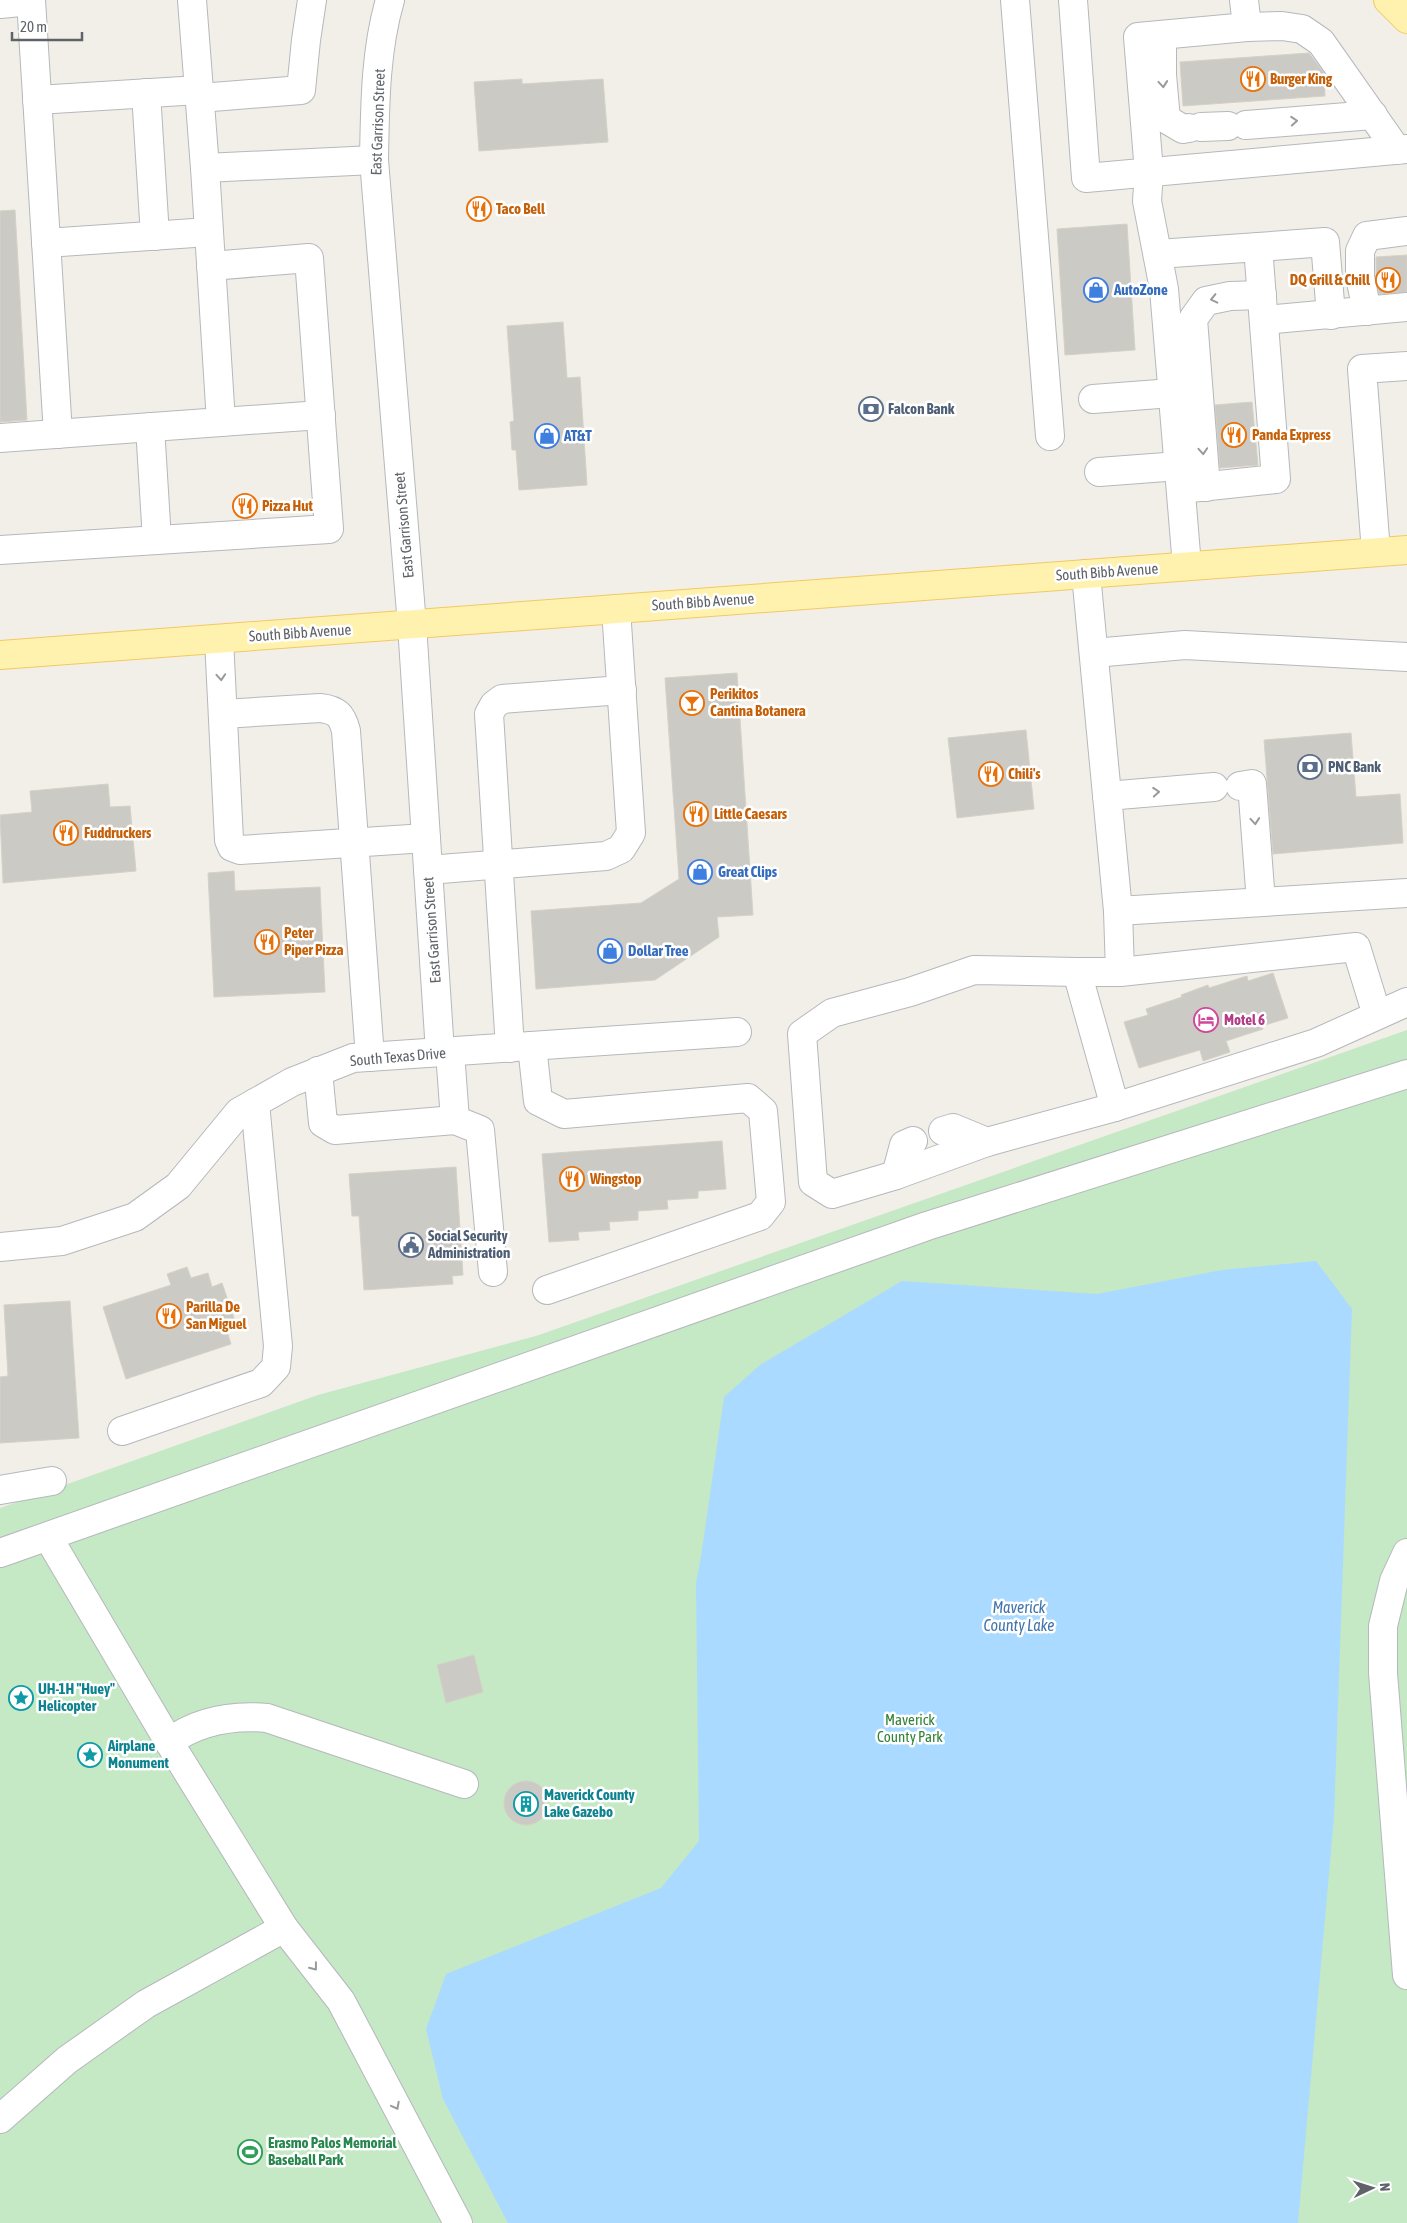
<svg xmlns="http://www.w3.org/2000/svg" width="1407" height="2223" font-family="'Asap Condensed',sans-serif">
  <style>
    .green { fill: #c5e8c5 }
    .water { fill: #aadaff }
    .building { fill: #cccac5; stroke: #d6d1c6 }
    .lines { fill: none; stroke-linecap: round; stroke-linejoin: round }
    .minor-casing { stroke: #b5b8bc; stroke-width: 30 }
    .major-casing { stroke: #f2c960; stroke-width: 30 }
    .minor { stroke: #fff; stroke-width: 28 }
    .major { stroke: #fff2af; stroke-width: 28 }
    .oneway { stroke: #979a9d }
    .labels { text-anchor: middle; stroke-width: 5; stroke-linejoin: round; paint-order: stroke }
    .food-label { font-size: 15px; font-weight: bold; fill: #c56008; stroke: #fff; text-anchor: start }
    .street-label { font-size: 15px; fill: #5f6368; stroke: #fff }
    .shop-label { font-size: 15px; font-weight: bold; fill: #366cbe; stroke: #fff; text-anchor: start }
    .service-label { font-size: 15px; font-weight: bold; fill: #4e5e75; stroke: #fff; text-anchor: start }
    .hotel-label { font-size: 15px; font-weight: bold; fill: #b23c85; stroke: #fff; text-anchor: start }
    .culture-label { font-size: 15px; font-weight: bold; fill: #0d838f; stroke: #fff; text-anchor: start }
    .park-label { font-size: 15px; fill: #348238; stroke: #fff }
    .leisure-label { font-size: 15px; font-weight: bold; fill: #27864d; stroke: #fff; text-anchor: start }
    .water-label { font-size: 16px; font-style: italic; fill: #4174aa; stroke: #fff }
  </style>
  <rect width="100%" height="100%" fill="#f1efe8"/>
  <!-- green -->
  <polygon class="green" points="1407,1030 1407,2223 0,2223 0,1508 318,1395 536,1336"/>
  <!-- water -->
  <polygon class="water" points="1316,1261 1352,1309 1334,1817 1298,2223 508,2223 443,2099 426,2029 446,1974 661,1888 699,1841 696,1583 701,1557 724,1397 760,1365 902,1281 1097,1294 1222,1270"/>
  <!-- building -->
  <g class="building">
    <polygon points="1309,53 1324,73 1325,96 1183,106 1180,62"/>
    <polygon points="522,79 522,84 603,79 608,142 479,151 474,82"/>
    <polygon points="15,210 27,420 0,422 0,211"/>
    <polygon points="1127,224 1135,350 1065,355 1057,229"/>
    <polygon points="1407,255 1407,292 1379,294 1376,275 1376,257"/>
    <polygon points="563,322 567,378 580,377 587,485 519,490 516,450 512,450 510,422 514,421 507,326"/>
    <polygon points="1252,402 1258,465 1220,468 1215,405"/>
    <polygon points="737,673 753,915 717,917 719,937 655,980 536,989 531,911 641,903 679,879 665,678"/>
    <polygon points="1026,730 1034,809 957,818 948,738"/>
    <polygon points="1351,733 1356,797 1400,794 1403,843 1273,854 1264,740"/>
    <polygon points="108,784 110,807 130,806 136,871 3,883 0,815 32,812 30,791"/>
    <polygon points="234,871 235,891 320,887 325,992 214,997 208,873"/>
    <polygon points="1273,973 1288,1018 1262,1026 1263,1029 1226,1041 1230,1052 1203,1061 1200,1050 1139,1068 1124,1022 1148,1015 1146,1009 1182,997 1181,995 1208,985 1209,988 1247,976 1248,981"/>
    <polygon points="722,1141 726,1189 698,1191 698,1198 667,1200 668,1209 638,1211 638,1220 609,1222 610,1230 578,1232 579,1240 549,1242 542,1154"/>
    <polygon points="456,1167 463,1275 452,1276 453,1284 364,1290 359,1216 352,1216 349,1174"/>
    <polygon points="187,1267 191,1278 208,1273 212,1287 222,1283 236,1324 226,1328 231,1344 126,1379 103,1307 171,1285 167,1274"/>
    <polygon points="70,1301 79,1438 0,1443 0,1377 8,1376 4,1305"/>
    <polygon points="474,1655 483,1692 446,1703 437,1665"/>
    <circle cx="526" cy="1803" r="22"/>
  </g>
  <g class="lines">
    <defs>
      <g id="minor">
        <polyline points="31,0 58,434"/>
        <path d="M390 0C375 51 375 107 374 160L412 625 440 1052"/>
        <polyline points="1015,0 1050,436"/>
        <polyline points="1073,0 1086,178 1407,149"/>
        <polyline points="0,4 31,1"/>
        <polyline points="1247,27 1282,26 1302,29 1321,42 1397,150"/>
        <polyline points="1162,35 1162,75 1166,119 1183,129 1189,128"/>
        <polyline points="146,93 155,236"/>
        <polyline points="200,98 301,90 306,40 312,0"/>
        <polyline points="37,100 199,90"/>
        <polyline points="1246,125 1373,115"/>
        <polyline points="1201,127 1228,126"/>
        <polyline points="205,168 374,160"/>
        <polyline points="46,243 209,232"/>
        <polyline points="1258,247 1325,242 1331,315"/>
        <polyline points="1158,254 1258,247 1276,479 1181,489"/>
        <polyline points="1367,311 1360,277 1360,251 1367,236 1407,231"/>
        <polyline points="1264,320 1407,307"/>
        <polyline points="1093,399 1172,393"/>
        <polyline points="221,422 321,415"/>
        <polyline points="150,427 157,540"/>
        <polyline points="0,438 221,422 205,168 192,0"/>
        <polyline points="1099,472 1179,466"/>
        <polyline points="1206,487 1193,319 1206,301 1230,296 1262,295"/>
        <polyline points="0,550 329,529 309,258 211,266"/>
        <polyline points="1376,552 1362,369 1407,366"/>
        <polyline points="1187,566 1164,289 1147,201 1149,172 1138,37 1247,27 1244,0"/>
        <polyline points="1086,574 1118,911 1407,893"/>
        <polyline points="219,639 229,840 232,847 240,850 426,838"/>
        <polyline points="1094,653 1185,645 1407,657"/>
        <path d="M223 714 320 708C337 710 342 715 346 731L370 1057"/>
        <polyline points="1240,786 1252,784 1261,902"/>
        <polyline points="1107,796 1214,787"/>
        <polyline points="428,870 606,856 621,849 631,833 616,609"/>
        <polyline points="1118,911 1120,972"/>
        <polyline points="1077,972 974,970 910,992 832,1013 802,1034 813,1182 832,1194 896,1175 987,1142 1115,1107"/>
        <polyline points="1377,1015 1356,947 1120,972 1077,972 1115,1107 1316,1043 1407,1002"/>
        <polyline points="532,1046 538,1101 564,1114 748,1098 763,1111 771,1202 760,1216 547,1290"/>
        <polyline points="510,1048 489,714 494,705 502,699 622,690"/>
        <polyline points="450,1052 455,1120 480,1130 493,1272"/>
        <polyline points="318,1071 323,1123 335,1130 455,1120"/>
        <polyline points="943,1131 953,1128 987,1142"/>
        <polyline points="896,1175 904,1145 913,1141"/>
        <polyline points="0,1247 62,1241 135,1217 178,1186 239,1112 292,1082 353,1058 737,1032"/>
        <polyline points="122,1431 261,1383 276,1367 278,1346 255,1103"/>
        <polyline points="0,1490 52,1481"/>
        <polyline points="48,1537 169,1742 284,1928 341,2001 458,2223"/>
        <polyline points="0,1553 927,1226 1407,1074"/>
        <polyline points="1407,1553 1394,1581 1383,1626 1383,1673 1407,1975"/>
        <path d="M169 1742C198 1721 232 1715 267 1718L464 1784"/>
        <polyline points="0,2119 67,2060 146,2004 284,1928"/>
      </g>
      <g id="major">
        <polyline points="1388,0 1407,19"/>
        <polyline points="0,655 1407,550"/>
      </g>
    </defs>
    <!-- minor casing -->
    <use href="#minor" class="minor-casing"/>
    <!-- major casing -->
    <use href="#major" class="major-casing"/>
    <!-- minor -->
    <use href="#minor" class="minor"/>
    <!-- major -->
    <use href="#major" class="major"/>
  </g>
  <!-- one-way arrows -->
  <defs><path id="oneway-chevron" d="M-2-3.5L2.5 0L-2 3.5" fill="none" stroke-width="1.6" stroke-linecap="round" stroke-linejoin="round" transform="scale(1.25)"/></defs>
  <g class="oneway">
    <use href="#oneway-chevron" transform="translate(1163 84) rotate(85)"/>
    <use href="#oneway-chevron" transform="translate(1294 121) rotate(-4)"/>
    <use href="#oneway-chevron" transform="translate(1214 299) rotate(167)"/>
    <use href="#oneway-chevron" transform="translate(1203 451) rotate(86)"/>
    <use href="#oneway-chevron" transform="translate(221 677) rotate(86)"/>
    <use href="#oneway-chevron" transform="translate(1156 792) rotate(-4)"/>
    <use href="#oneway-chevron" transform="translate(1255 821) rotate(85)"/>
    <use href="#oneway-chevron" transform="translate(314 1967) rotate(52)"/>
    <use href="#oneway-chevron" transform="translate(396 2106) rotate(62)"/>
  </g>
  <!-- icons -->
  <defs>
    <symbol id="restaurant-ring" viewBox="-11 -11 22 22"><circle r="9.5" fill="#fff" stroke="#e8710a" stroke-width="1.5"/><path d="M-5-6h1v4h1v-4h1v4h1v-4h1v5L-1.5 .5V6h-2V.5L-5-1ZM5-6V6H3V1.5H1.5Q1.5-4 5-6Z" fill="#e8710a"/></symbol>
    <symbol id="shop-ring" viewBox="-11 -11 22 22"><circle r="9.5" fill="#fff" stroke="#3f7fe0" stroke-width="1.5"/><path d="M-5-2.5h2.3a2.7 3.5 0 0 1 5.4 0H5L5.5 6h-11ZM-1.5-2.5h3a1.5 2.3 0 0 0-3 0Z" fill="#3f7fe0"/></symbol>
    <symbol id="bank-ring" viewBox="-11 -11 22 22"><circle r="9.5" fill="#fff" stroke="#5c6f8a" stroke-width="1.5"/><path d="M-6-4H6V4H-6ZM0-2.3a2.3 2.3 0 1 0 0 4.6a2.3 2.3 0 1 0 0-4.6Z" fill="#5c6f8a"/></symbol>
    <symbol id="bar-ring" viewBox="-11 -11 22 22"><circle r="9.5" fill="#fff" stroke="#e8710a" stroke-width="1.5"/><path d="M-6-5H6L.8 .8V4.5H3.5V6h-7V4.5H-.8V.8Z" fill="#e8710a"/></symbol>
    <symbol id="hotel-ring" viewBox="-11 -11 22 22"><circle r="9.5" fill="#fff" stroke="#d1479c" stroke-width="1.5"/><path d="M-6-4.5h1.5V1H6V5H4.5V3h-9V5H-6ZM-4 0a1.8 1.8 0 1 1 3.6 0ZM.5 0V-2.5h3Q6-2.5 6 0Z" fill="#d1479c"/></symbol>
    <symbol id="civic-ring" viewBox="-11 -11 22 22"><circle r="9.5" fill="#fff" stroke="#5c6f8a" stroke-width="1.5"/><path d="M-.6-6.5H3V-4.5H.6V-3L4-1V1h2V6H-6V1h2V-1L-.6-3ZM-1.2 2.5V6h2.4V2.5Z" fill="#5c6f8a"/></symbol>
    <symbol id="sight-ring" viewBox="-11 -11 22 22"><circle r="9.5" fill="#fff" stroke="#0f9aa8" stroke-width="1.5"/><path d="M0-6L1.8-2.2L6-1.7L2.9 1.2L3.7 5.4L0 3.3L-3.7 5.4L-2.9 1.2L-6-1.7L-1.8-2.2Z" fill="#0f9aa8"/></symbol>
    <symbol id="building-ring" viewBox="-11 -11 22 22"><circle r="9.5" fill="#fff" stroke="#0f9aa8" stroke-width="1.5"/><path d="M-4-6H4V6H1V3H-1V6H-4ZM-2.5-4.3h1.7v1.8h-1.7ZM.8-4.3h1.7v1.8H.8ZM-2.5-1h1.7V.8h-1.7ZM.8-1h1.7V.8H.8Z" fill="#0f9aa8"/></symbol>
    <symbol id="stadium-ring" viewBox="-11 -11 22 22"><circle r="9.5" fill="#fff" stroke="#2e9e5b" stroke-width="1.5"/><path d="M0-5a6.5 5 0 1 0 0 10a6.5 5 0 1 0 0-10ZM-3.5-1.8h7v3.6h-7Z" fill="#2e9e5b"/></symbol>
  </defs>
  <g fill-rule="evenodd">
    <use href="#restaurant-ring" x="1239" y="65" width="28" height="28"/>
    <use href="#restaurant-ring" x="465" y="195" width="28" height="28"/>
    <use href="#restaurant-ring" x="1374" y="266" width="28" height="28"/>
    <use href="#shop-ring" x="1082" y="276" width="28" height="28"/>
    <use href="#bank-ring" x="857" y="395" width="28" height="28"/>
    <use href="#restaurant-ring" x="1220" y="421" width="28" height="28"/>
    <use href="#shop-ring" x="533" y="422" width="28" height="28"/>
    <use href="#restaurant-ring" x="231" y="492" width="28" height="28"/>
    <use href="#bar-ring" x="678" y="689" width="28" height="28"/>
    <use href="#bank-ring" x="1296" y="753" width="28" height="28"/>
    <use href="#restaurant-ring" x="977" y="760" width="28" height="28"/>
    <use href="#restaurant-ring" x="682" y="800" width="28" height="28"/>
    <use href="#restaurant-ring" x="52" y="819" width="28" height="28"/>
    <use href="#shop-ring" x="686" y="858" width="28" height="28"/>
    <use href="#restaurant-ring" x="253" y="928" width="28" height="28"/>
    <use href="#shop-ring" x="596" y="937" width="28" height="28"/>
    <use href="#hotel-ring" x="1192" y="1006" width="28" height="28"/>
    <use href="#restaurant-ring" x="558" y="1165" width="28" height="28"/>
    <use href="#civic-ring" x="397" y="1231" width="28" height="28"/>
    <use href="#restaurant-ring" x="155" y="1302" width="28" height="28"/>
    <use href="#sight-ring" x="7" y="1684" width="28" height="28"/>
    <use href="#sight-ring" x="76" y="1741" width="28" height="28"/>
    <use href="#building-ring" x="512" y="1790" width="28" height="28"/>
    <use href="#stadium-ring" x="236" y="2138" width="28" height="28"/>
  </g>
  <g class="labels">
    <!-- food labels -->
    <g class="food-label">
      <text x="1270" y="84">Burger King</text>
      <text x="496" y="214">Taco Bell</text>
      <text x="1370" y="285" text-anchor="end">DQ Grill &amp; Chill</text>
      <text x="1252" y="440">Panda Express</text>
      <text x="262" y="511">Pizza Hut</text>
      <text x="710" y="699">Perikitos<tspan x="710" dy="17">Cantina Botanera</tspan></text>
      <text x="1008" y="779">Chili's</text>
      <text x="714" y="819">Little Caesars</text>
      <text x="84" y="838">Fuddruckers</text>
      <text x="284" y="938">Peter<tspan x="284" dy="17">Piper Pizza</tspan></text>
      <text x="590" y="1184">Wingstop</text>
      <text x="186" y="1312">Parilla De<tspan x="186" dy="17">San Miguel</tspan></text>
    </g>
    <!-- street labels -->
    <g class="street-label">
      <text transform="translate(378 122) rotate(-88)" y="5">East Garrison Street</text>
      <text transform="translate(404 525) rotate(-95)" y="5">East Garrison Street</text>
      <text transform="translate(1107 572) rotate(-4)" y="5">South Bibb Avenue</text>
      <text transform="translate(703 602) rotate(-4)" y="5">South Bibb Avenue</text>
      <text transform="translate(300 633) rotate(-4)" y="5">South Bibb Avenue</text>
      <text transform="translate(432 930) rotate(-94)" y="5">East Garrison Street</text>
      <text transform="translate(398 1057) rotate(-5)" y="5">South Texas Drive</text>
    </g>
    <!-- shop labels -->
    <g class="shop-label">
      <text x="1114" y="295">AutoZone</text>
      <text x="564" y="441">AT&amp;T</text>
      <text x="718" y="877">Great Clips</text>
      <text x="628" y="956">Dollar Tree</text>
    </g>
    <!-- service labels -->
    <g class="service-label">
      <text x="888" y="414">Falcon Bank</text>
      <text x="1328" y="772">PNC Bank</text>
      <text x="428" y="1241">Social Security<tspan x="428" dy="17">Administration</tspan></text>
    </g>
    <!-- hotel labels -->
    <g class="hotel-label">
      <text x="1224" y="1025">Motel 6</text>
    </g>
    <!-- culture labels -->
    <g class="culture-label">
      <text x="38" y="1694">UH-1H "Huey"<tspan x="38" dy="17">Helicopter</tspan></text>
      <text x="108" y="1751">Airplane<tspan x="108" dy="17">Monument</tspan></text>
      <text x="544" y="1800">Maverick County<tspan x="544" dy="17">Lake Gazebo</tspan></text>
    </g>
    <!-- park labels -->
    <g class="park-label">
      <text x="910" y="1725">Maverick<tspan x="910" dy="17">County Park</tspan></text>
    </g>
    <!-- leisure labels -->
    <g class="leisure-label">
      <text x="268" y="2148">Erasmo Palos Memorial<tspan x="268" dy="17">Baseball Park</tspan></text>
    </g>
    <!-- water labels -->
    <g class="water-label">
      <text x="1019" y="1613">Maverick<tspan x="1019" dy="18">County Lake</tspan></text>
    </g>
  </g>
  <!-- north arrow -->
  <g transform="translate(1372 2188) rotate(86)" stroke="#ffffff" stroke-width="4" paint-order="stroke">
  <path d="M0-4L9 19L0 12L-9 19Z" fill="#5f6368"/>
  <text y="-8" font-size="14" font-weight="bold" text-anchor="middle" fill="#5f6368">N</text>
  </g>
  <!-- scale -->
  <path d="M12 32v8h70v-8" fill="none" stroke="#5f6368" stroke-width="2.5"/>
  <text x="20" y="32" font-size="15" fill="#5f6368" stroke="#ffffff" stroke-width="4" paint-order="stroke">20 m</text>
</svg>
